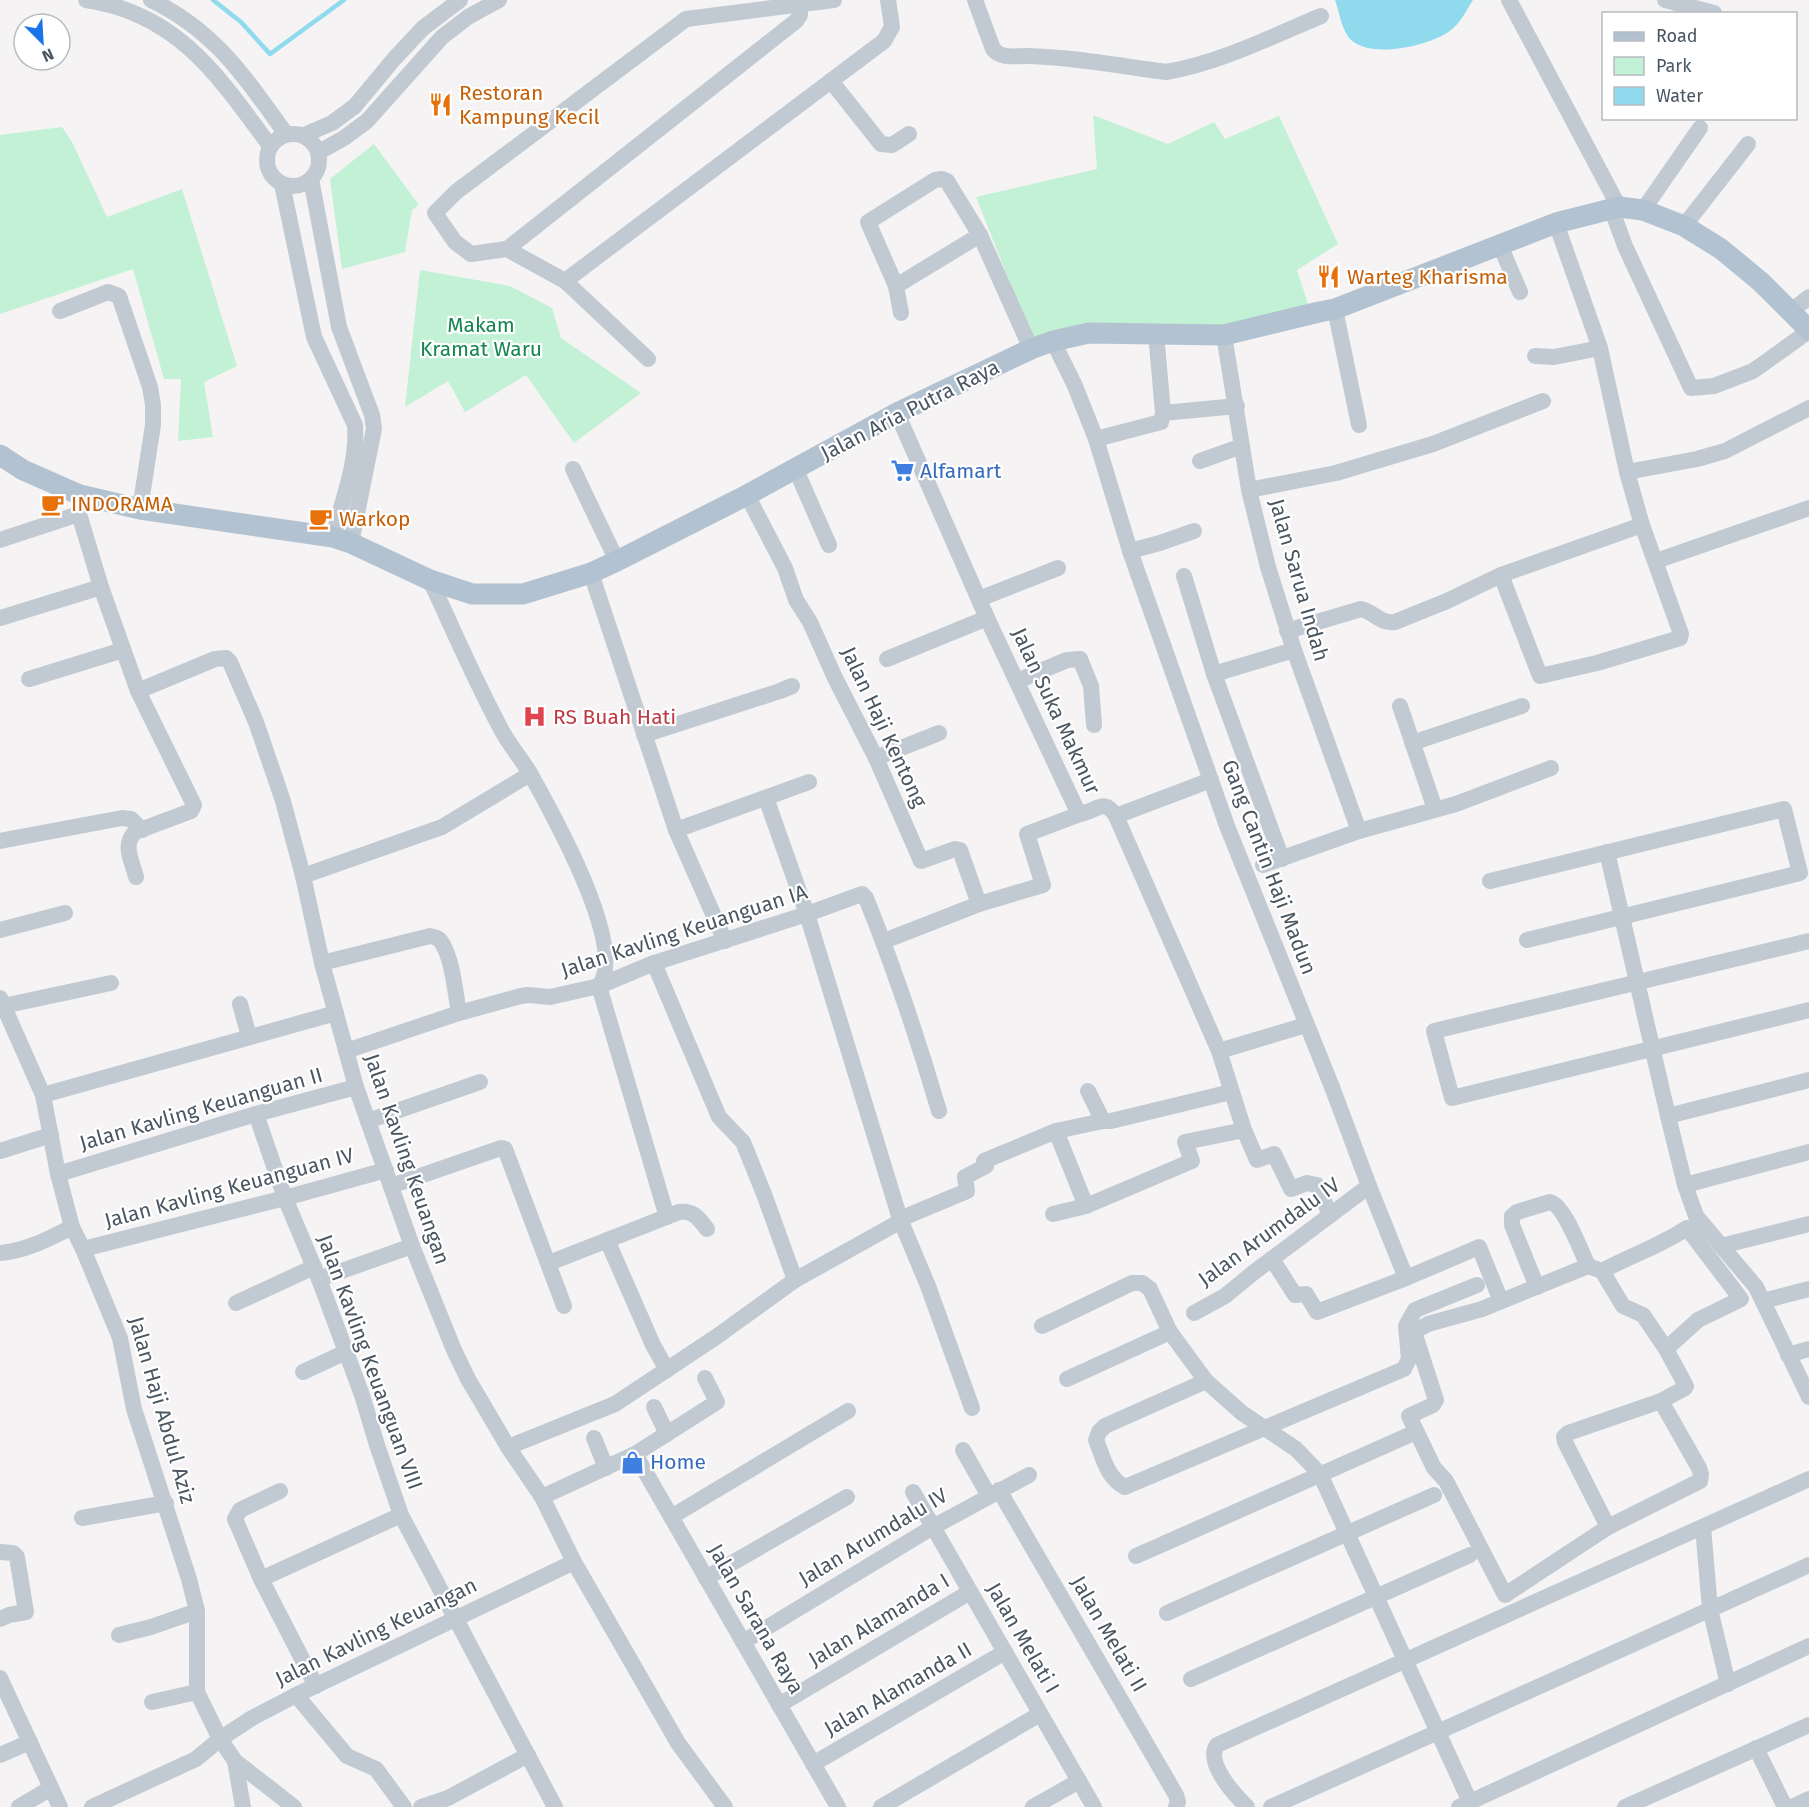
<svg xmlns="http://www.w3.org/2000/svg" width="1809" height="1807" font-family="'Fira Sans',sans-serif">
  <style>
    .green { fill: #c3f1d5 }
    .water { fill: #90daee }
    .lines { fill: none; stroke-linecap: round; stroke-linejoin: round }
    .stream { stroke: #90daee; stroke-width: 4.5 }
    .minor { stroke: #c1cad2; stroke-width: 16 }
    .major { stroke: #b3c2d1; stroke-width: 21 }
    .labels { text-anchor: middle; stroke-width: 4.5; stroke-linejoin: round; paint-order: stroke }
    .food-label { font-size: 21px; fill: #c56008; stroke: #fff; text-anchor: start }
    .park-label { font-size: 21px; fill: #17864f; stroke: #fff }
    .street-label { font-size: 21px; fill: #4a5661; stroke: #fff }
    .shop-label { font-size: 21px; fill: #366cbe; stroke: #fff; text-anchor: start }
    .health-label { font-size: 21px; fill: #be3a42; stroke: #fff; text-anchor: start }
  </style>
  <rect width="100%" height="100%" fill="#f5f3f3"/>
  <!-- green -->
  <g class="green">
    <polygon points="1093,115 1168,144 1214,122 1225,139 1279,116 1338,244 1297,270 1311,313 1245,328 1033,341 976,197 1097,169"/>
    <polygon points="62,127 72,142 107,217 182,189 237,366 204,382 213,437 178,441 181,379 164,379 133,269 0,314 0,135"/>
    <polygon points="374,144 419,205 412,210 405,252 342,269 330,179"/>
    <polygon points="420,270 510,286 552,308 561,338 641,393 574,443 526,375 465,412 448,381 405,407"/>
  </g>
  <!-- water -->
  <path class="water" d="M1335 0H1473C1467 9 1460 24 1451 30 1431 46 1364 62 1347 35 1341 25 1339 11 1335 0Z"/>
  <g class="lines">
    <!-- stream -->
    <polyline class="stream" points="213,0 241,22 270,54 344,0"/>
    <!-- minor -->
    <g class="minor">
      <path d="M86 0C178 13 220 78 270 146"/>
      <path d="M151 0C216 31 246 79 286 134"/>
      <path d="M975 0 993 49C1001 59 1015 56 1027 56 1073 57 1120 66 1166 72 1219 63 1271 37 1321 16"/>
      <polyline points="1509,0 1619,207"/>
      <polyline points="1665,0 1714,13"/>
      <polyline points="831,81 881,144 892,145 909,134"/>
      <circle cx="293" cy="160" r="26"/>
      <polyline points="304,135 332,123 355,106 394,59 423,28 460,0"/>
      <polyline points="319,152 344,138 367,121 442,37 468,17 499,0"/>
      <polyline points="311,179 339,327 372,415 374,429 351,543"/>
      <path d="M282 184 314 337 355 425C358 462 342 501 333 537"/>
      <polyline points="1611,208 1625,246 1691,388 1714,386 1753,371 1809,331"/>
      <polyline points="1643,210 1700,128"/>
      <polyline points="1684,226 1748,144"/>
      <polyline points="1500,245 1520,292"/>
      <polyline points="507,249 796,21 800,15 800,5"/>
      <polyline points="565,281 884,41 892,27 888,0"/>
      <polyline points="896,286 980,235"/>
      <polyline points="1335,309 1359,425"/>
      <polyline points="60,311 108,292 119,296 150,387 153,405 153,425 140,509"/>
      <polyline points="1791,311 1809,297"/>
      <polyline points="901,313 896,286 868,222 935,180 942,179 947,181 980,235 1031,349"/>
      <polyline points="1224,335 1249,490 1268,567 1294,650 1359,831"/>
      <polyline points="1053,341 1075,386 1096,439 1130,551 1227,826 1332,1087 1369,1186 1406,1278 1479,1247 1501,1301"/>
      <polyline points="1535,356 1554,357 1600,348"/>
      <polyline points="648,359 565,281 507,249 471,254 455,242 435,213 456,192 686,19 834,0"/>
      <path d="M897 413 987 618 1076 808 1080 814C1097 811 1104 797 1116 816L1219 1051 1244 1130 1257 1160 1274 1154 1291 1189 1307 1183 1317 1185 1330 1215"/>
      <polyline points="1163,413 1237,406"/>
      <polyline points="1096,439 1161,422 1163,413 1156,333"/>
      <polyline points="1200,461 1242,446"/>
      <polyline points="573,469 617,561"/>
      <polyline points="796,470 829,545"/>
      <polyline points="1627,472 1697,459 1725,451 1809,408"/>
      <polyline points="1249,490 1336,473 1433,444 1543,401"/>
      <path d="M80 495 79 514 101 587 138 691 194 805 191 811 135 832C122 846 132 860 136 877"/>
      <polyline points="747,495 785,568 796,600 810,622 835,678 876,758 921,861 955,849 960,850 979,904 884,941"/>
      <polyline points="0,540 79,514"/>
      <polyline points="1130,551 1160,543 1194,531"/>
      <polyline points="1656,561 1809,508"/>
      <polyline points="591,573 676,830 725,941"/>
      <polyline points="1501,575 1540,676 1597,663 1680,638 1681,634 1642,525 1627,472 1600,348 1556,223"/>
      <polyline points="1184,576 1214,674 1282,859"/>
      <path d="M430 580C453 629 475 681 501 729 509 745 522 759 531 775 552 813 628 947 599 986"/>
      <polyline points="979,599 1058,568"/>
      <polyline points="0,618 101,587"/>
      <path d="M1287 631 1361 609C1374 612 1381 624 1395 622L1447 601 1501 575 1642 525"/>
      <polyline points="887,659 987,618"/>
      <polyline points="1214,674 1294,650"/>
      <polyline points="29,679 123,650"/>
      <polyline points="1017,681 1067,660 1080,659 1091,686 1094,725"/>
      <polyline points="138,691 215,659 226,658 230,662 256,722 283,801 303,876 322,963 356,1087 412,1246 454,1350 468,1379 508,1447 542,1497 574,1562 678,1743 725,1807"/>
      <polyline points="1400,706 1435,809"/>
      <polyline points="644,735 780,691 792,686"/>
      <polyline points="1412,743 1522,706"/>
      <polyline points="876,758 939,733"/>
      <polyline points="766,798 807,914 900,1219 928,1286 972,1408"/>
      <polyline points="1116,816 1211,780"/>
      <polyline points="676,830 809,782"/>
      <polyline points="0,841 122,818 131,819 142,830"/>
      <polyline points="1607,852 1668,1116 1685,1185 1696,1216 1756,1287 1809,1397"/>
      <polyline points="1263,865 1359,831 1456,804 1551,768"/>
      <polyline points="303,876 442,827 530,774"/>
      <polyline points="1490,881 1784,809 1800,873 1527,940"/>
      <polyline points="979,904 1043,885 1027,834 1080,814"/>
      <polyline points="0,930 65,913"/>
      <polyline points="1809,941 1434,1031 1452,1098 1809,1010"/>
      <path d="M322 963 430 936C435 937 439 938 442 943 453 961 455 992 459 1013"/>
      <polyline points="654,963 719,1117 743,1142 764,1194 795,1280"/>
      <polyline points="599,986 667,1217"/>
      <polyline points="0,998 43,1095 58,1174 72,1227 83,1249 120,1338 134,1409 189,1579 197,1611 197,1692 220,1739 235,1761 294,1807"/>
      <polyline points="240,1004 249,1036"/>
      <polyline points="3,1006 111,983"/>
      <path d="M346 1051 459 1013 521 996 528 995 550 997 599 986 654 963 807 914 862 894 866 898C894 968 918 1039 939 1111"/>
      <polyline points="1219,1051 1306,1025"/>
      <polyline points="1088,1091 1103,1121 1111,1121 1231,1092"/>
      <polyline points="43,1095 336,1013"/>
      <polyline points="256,1114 285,1198 319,1279 362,1395 377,1445 401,1515 555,1807"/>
      <polyline points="1668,1116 1809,1080"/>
      <polyline points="368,1121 480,1082"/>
      <polyline points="1056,1131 1086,1206"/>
      <polyline points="0,1151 51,1135"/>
      <polyline points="58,1174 256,1114 356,1087"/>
      <polyline points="1685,1185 1809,1152"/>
      <polyline points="391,1186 501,1148 505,1149 564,1306"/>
      <polyline points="1053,1214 1086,1206 1192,1161 1185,1142 1244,1130"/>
      <polyline points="900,1219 967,1191 965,1177 986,1166 984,1161 1056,1131 1103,1121"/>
      <polyline points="607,1240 653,1345 667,1370"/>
      <polyline points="1721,1246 1809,1224"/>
      <polyline points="83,1249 285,1198 386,1170"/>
      <path d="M0 1253C26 1251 48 1239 72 1227"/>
      <polyline points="1272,1259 1295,1295 1306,1294 1317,1312 1406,1278"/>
      <path d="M549 1263 679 1212C694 1210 699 1219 707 1229"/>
      <path d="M1602 1271C1630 1256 1660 1246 1687 1228L1741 1299 1698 1320 1666 1349 1643 1315 1623 1306 1602 1271 1588 1266 1482 1309 1428 1324 1417 1330 1415 1335 1436 1400 1433 1405 1409 1416 1434 1468 1446 1481 1505 1595 1608 1527 1565 1442 1564 1437 1568 1433 1661 1401 1685 1388 1686 1386 1666 1349"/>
      <polyline points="319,1279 412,1246"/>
      <path d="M1537 1287 1512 1225V1216L1517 1212 1550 1202C1564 1205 1581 1251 1588 1266"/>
      <polyline points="1763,1301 1809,1289"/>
      <polyline points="236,1303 314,1267"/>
      <polyline points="1194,1313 1225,1296 1253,1273 1369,1186"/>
      <polyline points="1042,1326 1132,1283 1142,1283 1150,1289 1170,1332 1206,1381 1242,1413 1296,1449 1320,1474 1470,1802"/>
      <polyline points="1788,1355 1809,1349"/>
      <polyline points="303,1372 346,1352"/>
      <polyline points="1067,1379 1170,1332"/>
      <path d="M1206 1381 1105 1426 1099 1432 1096 1440C1103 1457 1107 1478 1125 1487L1404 1369 1409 1359 1406 1326 1415 1310 1477 1285"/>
      <polyline points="654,1407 667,1434"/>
      <polyline points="594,1438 606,1468"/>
      <polyline points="508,1447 615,1404 716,1337 795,1280 901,1221"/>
      <polyline points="963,1450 989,1496"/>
      <polyline points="635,1454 838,1807"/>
      <polyline points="999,1490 1176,1795 1178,1802 1176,1807"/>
      <polyline points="280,1491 240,1510 235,1519 261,1579 316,1686"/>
      <polyline points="913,1492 1094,1807"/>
      <polyline points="542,1497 635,1454 717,1402 705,1378"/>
      <polyline points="671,1517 848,1411"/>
      <polyline points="82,1518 166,1503"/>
      <polyline points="1608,1527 1700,1481 1701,1474 1699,1468 1661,1401"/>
      <polyline points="1703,1527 1710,1609 1728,1684"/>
      <polyline points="0,1552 13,1553 17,1557 26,1612 9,1615 0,1619"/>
      <polyline points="1136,1556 1407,1436"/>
      <polyline points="706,1578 847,1497"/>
      <polyline points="261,1579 401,1515"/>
      <polyline points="1167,1613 1434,1495"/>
      <polyline points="119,1635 151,1627 197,1611"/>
      <polyline points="743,1642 933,1527 1029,1475"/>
      <polyline points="0,1678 60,1807"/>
      <polyline points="1191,1679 1470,1555"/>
      <polyline points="296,1695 347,1756 376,1769 404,1807"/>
      <polyline points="152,1702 197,1692"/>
      <polyline points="779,1705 970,1592"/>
      <polyline points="1756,1748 1785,1807"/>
      <polyline points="0,1755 30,1742"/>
      <polyline points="235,1761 243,1807"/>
      <polyline points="813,1764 1005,1652"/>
      <polyline points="19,1807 51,1788"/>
      <polyline points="92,1807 196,1759 220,1739 252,1718 296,1695 574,1562"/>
      <polyline points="421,1807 448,1798 528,1755"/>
      <polyline points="881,1807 1040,1714"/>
      <polyline points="1033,1807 1079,1781"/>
      <path d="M1247 1807C1234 1794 1205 1763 1217 1745L1809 1479"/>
      <polyline points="1271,1807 1809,1565"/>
      <polyline points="1459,1807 1809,1646"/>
      <polyline points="1625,1807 1809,1725"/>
      <polyline points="1792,1807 1809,1799"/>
    </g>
    <!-- major -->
    <polyline class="major" points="0,455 23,470 80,495 140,509 333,537 351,543 430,580 472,594 523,594 591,573 617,561 747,495 897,413 1031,349 1053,341 1089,333 1224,335 1319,312 1335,309 1556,223 1619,207 1643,210 1684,226 1721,249 1761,282 1809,330"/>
  </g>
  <!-- icons -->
  <defs>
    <symbol id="restaurant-bare" viewBox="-9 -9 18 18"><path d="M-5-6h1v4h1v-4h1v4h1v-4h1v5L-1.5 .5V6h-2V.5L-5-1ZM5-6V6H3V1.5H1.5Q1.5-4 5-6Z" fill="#e8710a" stroke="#fff" stroke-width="2.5" paint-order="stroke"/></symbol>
    <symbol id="supermarket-bare" viewBox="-9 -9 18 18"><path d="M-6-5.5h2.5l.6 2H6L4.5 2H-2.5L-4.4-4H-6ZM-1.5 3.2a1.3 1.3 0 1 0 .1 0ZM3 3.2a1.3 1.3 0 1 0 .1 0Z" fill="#3f7fe0" stroke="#fff" stroke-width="2.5" paint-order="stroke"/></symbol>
    <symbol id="cafe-bare" viewBox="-9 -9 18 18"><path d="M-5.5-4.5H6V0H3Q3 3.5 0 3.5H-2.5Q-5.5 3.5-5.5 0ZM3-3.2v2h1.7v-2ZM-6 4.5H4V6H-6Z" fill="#e8710a" stroke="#fff" stroke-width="2.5" paint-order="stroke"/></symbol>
    <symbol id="hospital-bare" viewBox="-9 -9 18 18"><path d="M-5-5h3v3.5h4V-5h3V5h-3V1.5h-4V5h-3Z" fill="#e0444e" stroke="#fff" stroke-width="2.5" paint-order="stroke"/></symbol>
    <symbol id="shop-bare" viewBox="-9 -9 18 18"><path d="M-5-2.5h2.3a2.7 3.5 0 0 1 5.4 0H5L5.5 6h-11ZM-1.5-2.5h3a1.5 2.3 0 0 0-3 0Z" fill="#3f7fe0" stroke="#fff" stroke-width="2.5" paint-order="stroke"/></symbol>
  </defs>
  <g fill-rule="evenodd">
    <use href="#restaurant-bare" x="424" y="88" width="33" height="33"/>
    <use href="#restaurant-bare" x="1312" y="260" width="33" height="33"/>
    <use href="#supermarket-bare" x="886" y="454" width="33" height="33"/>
    <use href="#cafe-bare" x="36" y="488" width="33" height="33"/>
    <use href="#cafe-bare" x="304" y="502" width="33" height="33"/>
    <use href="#hospital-bare" x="518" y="700" width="33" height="33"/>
    <use href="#shop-bare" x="616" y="1446" width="33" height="33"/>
  </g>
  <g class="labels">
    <!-- food labels -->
    <g class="food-label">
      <text x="459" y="100">Restoran<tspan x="459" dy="24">Kampung Kecil</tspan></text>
      <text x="1347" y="284">Warteg Kharisma</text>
      <text x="71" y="511">INDORAMA</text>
      <text x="339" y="526">Warkop</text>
    </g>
    <!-- park labels -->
    <g class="park-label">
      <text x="481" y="332">Makam<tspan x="481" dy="24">Kramat Waru</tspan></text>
    </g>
    <!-- street labels -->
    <g class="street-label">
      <text transform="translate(910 410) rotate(-27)" y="7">Jalan Aria Putra Raya</text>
      <text transform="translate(1299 580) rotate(74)" y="7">Jalan Sarua Indah</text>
      <text transform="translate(1056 711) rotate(65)" y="7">Jalan Suka Makmur</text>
      <text transform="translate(884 727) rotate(65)" y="7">Jalan Haji Kentong</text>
      <text transform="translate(1269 867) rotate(69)" y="7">Gang Cantin Haji Madun</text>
      <text transform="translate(684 931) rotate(-18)" y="7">Jalan Kavling Keuanguan IA</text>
      <text transform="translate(201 1109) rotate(-16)" y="7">Jalan Kavling Keuanguan II</text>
      <text transform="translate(407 1159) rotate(71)" y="7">Jalan Kavling Keuangan</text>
      <text transform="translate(229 1188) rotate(-15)" y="7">Jalan Kavling Keuanguan IV</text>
      <text transform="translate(1269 1232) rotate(-36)" y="7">Jalan Arumdalu IV</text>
      <text transform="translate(370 1362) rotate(70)" y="7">Jalan Kavling Keuanguan VIII</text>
      <text transform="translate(162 1410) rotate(74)" y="7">Jalan Haji Abdul Aziz</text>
      <text transform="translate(873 1537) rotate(-31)" y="7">Jalan Arumdalu IV</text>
      <text transform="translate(756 1619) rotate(60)" y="7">Jalan Sarana Raya</text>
      <text transform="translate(879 1620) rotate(-31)" y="7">Jalan Alamanda I</text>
      <text transform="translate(376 1632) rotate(-26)" y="7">Jalan Kavling Keuangan</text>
      <text transform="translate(1109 1634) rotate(60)" y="7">Jalan Melati II</text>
      <text transform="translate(1023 1638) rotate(60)" y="7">Jalan Melati I</text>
      <text transform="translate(898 1689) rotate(-30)" y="7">Jalan Alamanda II</text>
    </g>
    <!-- shop labels -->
    <g class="shop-label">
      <text x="920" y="478">Alfamart</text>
      <text x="650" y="1469">Home</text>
    </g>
    <!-- health labels -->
    <g class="health-label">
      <text x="553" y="724">RS Buah Hati</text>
    </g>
  </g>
  <!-- legend -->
  <rect x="1602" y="12" width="195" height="108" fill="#ffffff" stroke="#b7bbc0" stroke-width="1.5"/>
  <rect x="1614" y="32" width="30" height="9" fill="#b3c2d1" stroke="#b7bbc0" stroke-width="1.5"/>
  <text x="1656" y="42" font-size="18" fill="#4a5661">Road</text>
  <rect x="1614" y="57" width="30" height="18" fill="#c3f1d5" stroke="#b7bbc0" stroke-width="1.5"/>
  <text x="1656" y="72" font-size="18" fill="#4a5661">Park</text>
  <rect x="1614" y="87" width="30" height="18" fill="#90daee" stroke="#b7bbc0" stroke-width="1.5"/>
  <text x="1656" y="102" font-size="18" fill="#4a5661">Water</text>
  <!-- north arrow -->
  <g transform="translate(42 42) rotate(156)"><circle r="28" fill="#ffffff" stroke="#b7bbc0" stroke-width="1.5"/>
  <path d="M0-4.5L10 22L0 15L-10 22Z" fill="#1a73e8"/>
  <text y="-9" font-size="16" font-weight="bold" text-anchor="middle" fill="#4a5661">N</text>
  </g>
</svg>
